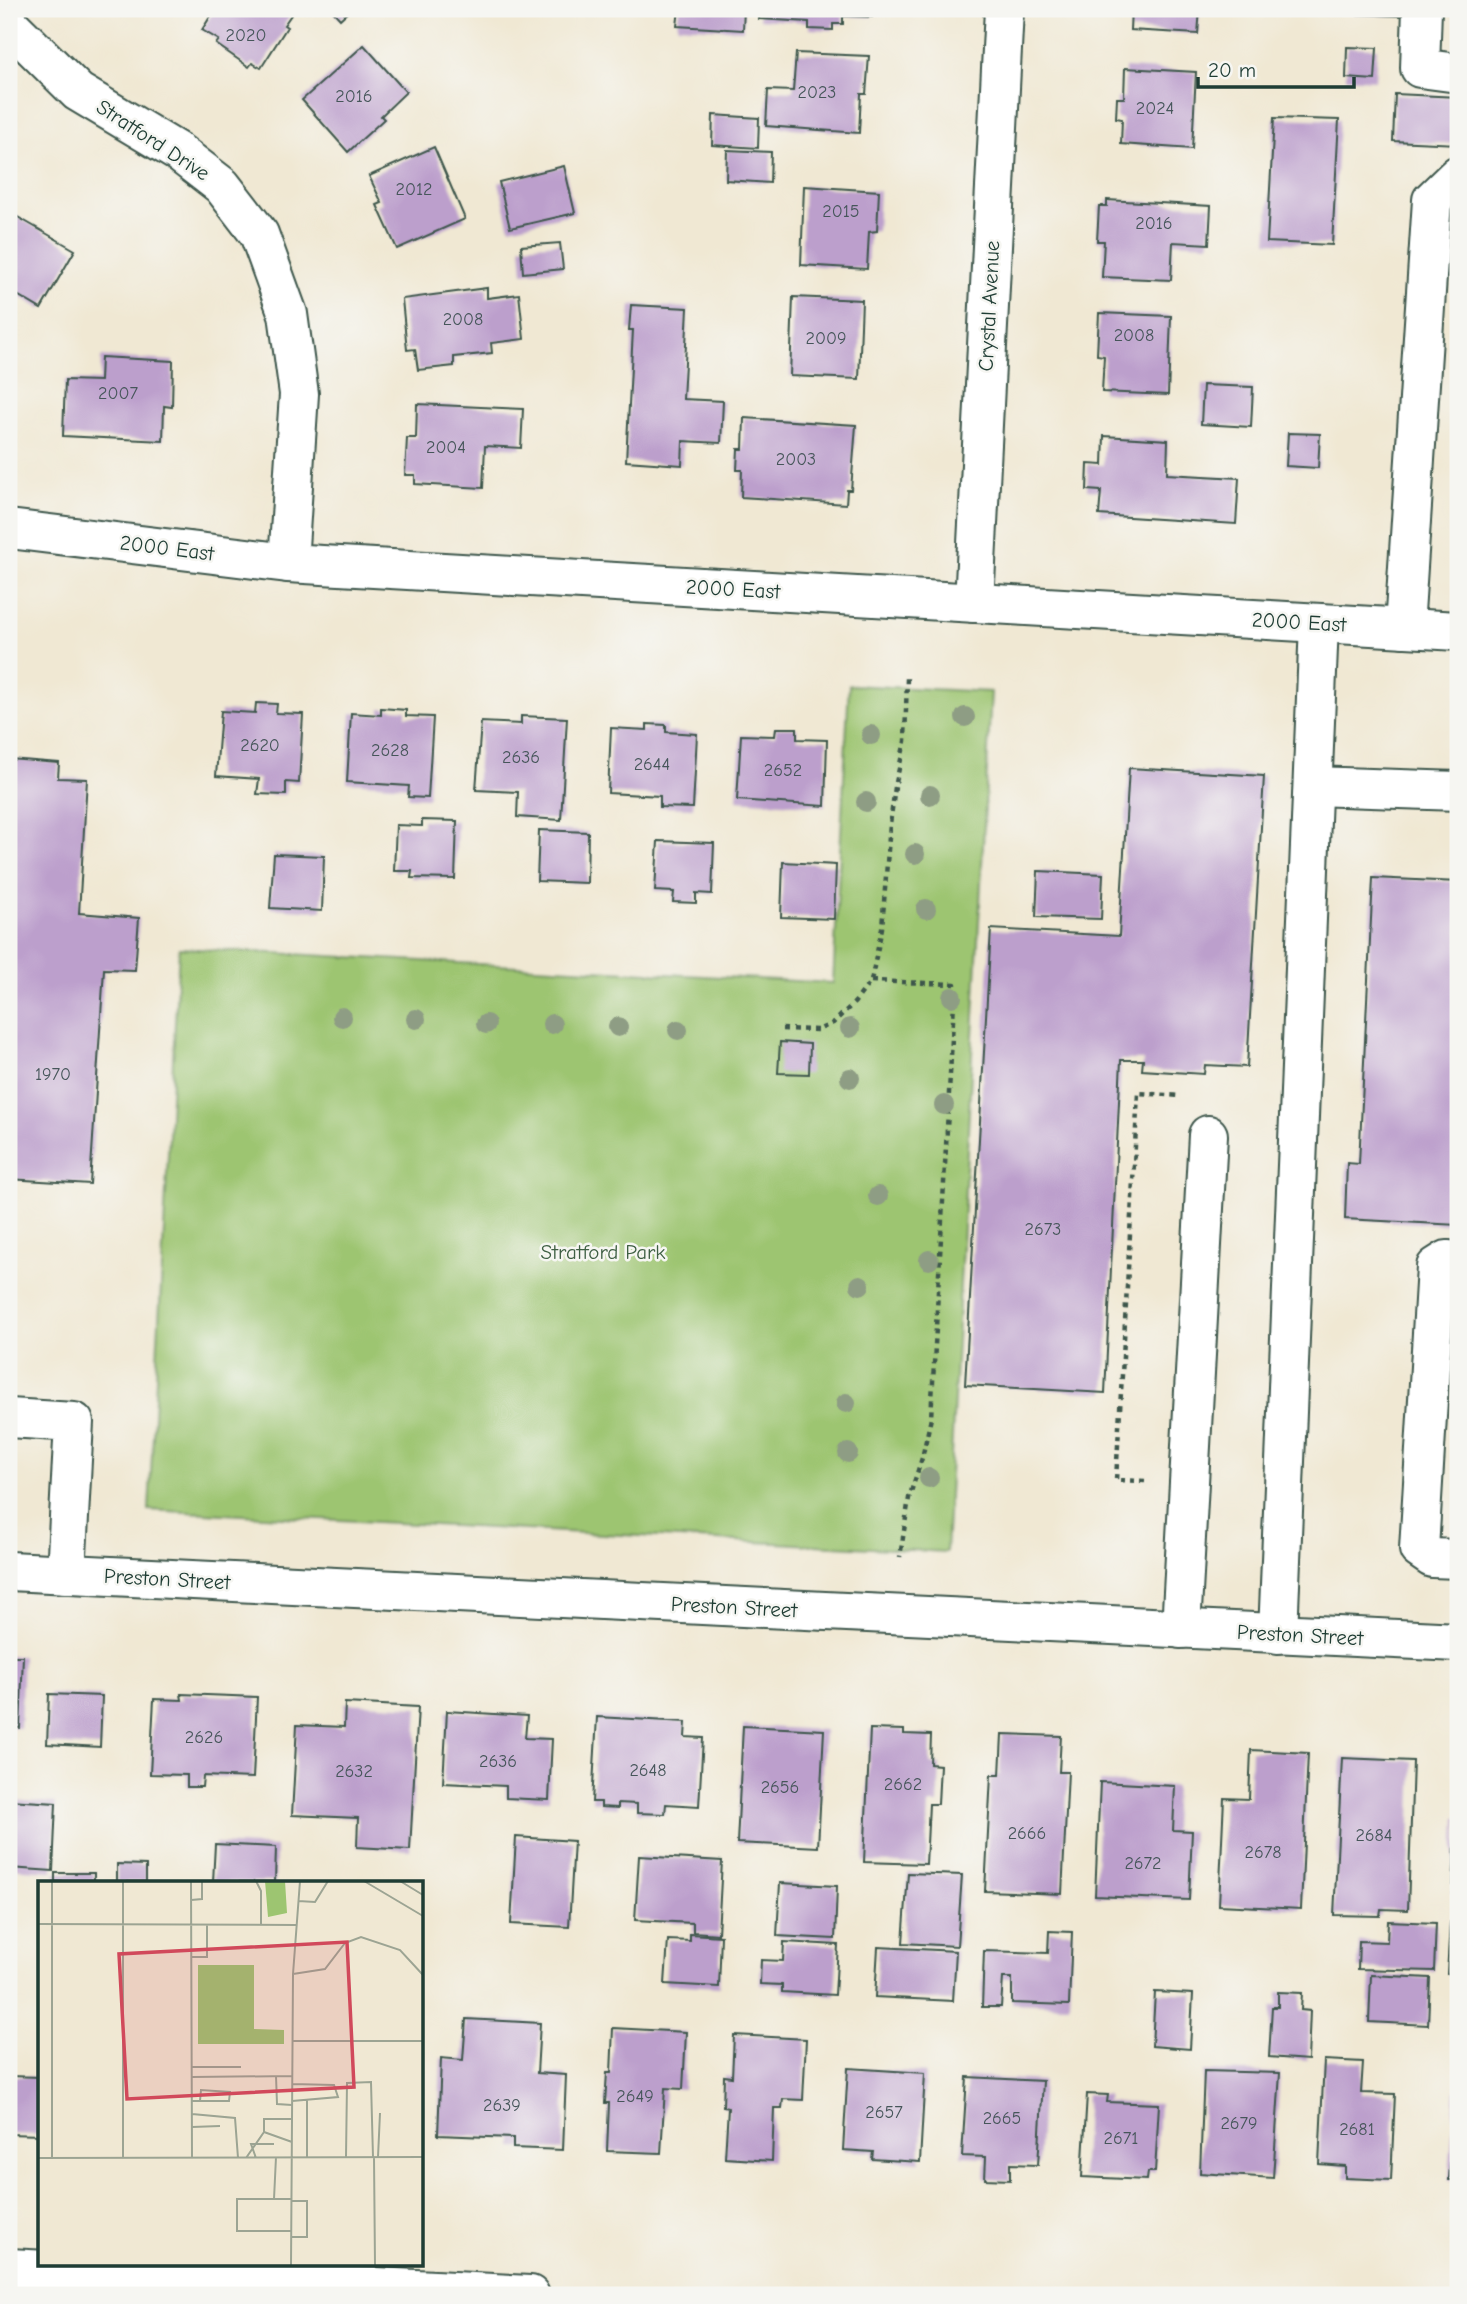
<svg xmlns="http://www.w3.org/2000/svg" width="1467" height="2304" font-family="'Comic Neue',sans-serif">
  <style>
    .green { fill: #9dc571; stroke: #5e8152; stroke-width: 2 }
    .building { fill: #bc9fcc }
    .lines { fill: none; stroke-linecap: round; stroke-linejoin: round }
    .minor-casing { stroke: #3e574c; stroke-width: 42 }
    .path { stroke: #3e574c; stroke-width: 4.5; stroke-dasharray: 5 5; stroke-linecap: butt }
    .minor { stroke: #fff; stroke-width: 38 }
    .tree { fill: #8e9d84 }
    .labels { text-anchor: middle; stroke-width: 5; stroke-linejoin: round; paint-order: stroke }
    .number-label { font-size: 18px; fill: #46565a }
    .street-label { font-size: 21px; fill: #1f3d34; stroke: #f6f6f2 }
    .park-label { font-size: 21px; fill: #3e5f43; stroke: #f6f6f2 }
    .inset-road { fill: none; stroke: #9ca493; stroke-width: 2 }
    .view { fill: #d1495b; fill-opacity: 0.15; stroke: #d1495b; stroke-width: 3.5 }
    .inset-edge { fill: none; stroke: #1f3d34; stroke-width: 3.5 }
  </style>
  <rect width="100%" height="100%" fill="#f6f6f2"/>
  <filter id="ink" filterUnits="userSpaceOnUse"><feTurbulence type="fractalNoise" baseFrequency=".0143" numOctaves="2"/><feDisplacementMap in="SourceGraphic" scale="14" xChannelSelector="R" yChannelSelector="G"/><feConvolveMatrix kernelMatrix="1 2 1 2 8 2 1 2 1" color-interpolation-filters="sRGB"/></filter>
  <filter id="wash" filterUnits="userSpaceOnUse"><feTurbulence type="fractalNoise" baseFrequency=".00686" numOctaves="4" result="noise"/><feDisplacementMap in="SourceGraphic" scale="28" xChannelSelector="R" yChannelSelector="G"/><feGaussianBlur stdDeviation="1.57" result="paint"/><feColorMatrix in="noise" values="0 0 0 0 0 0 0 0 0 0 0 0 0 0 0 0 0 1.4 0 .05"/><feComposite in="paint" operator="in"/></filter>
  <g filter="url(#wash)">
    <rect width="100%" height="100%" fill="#f0e8d3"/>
    <!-- green -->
    <polygon class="green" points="849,685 991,692 946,1552 149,1510 179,948 833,983"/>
    <g id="blocks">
      <!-- building -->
      <g class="building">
        <polygon points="215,9 295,9 284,25 287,27 261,68 252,63 249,67 216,44 219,40 202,30"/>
        <polygon points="331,9 351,9 340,19"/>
        <polygon points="679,9 744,9 743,30 677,26"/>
        <polygon points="760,9 872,9 872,17 843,16 843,24 833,24 833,30 809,29 809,22 759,19"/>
        <polygon points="1131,9 1200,9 1198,34 1130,30"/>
        <polygon points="1352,9 1402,9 1402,16 1352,14"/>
        <polygon points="364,45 406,92 381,116 384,119 348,152 302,100"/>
        <polygon points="1347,47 1377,48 1375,80 1346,78"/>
        <polygon points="796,53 869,56 866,94 861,94 859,133 766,126 768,90 793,91"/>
        <polygon points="1125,68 1196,72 1192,149 1121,144 1122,119 1116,118 1117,98 1124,98"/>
        <polygon points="1395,94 1458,97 1458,144 1393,141"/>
        <polygon points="713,115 759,118 758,148 712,145"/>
        <polygon points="1274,118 1339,120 1332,245 1267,242"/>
        <polygon points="434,147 465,219 397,249 377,205 382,203 369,176"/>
        <polygon points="727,150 771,152 770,183 726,180"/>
        <polygon points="564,166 575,213 510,228 499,182"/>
        <polygon points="804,186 879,191 877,231 869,232 867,269 801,265"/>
        <polygon points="1107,200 1211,206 1209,244 1173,242 1171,280 1102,277 1104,241 1097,241 1099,206 1107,206"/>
        <polygon points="9,212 75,250 41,309 9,290"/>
        <polygon points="560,243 563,269 523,273 521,246"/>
        <polygon points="487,288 487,298 519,294 524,339 491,343 492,353 454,357 454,366 418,370 415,349 407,350 402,299"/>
        <polygon points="793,297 862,300 859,379 790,376"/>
        <polygon points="631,305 688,308 683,399 723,401 721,443 683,441 682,465 626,461 633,330 629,330"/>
        <polygon points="1099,313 1171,316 1168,395 1102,392 1104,356 1097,355"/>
        <polygon points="101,357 173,361 172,407 164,406 163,441 63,436 65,380 100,381"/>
        <polygon points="1203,385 1253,387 1251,427 1201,424"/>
        <polygon points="417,404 523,409 521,448 485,446 483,488 415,484 415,475 405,475 407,438 416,438"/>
        <polygon points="744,418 856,425 851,490 847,490 846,504 741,497 742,470 737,470 738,449 743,449"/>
        <polygon points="1288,433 1320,434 1318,468 1286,466"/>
        <polygon points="1104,436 1168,440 1167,474 1239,478 1236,524 1099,515 1101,491 1087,490 1088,464 1103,465"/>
        <polygon points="256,703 277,704 276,713 303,714 299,783 286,782 286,795 257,794 259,779 216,776 221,711 255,713"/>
        <polygon points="381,708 406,710 406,716 433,717 428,798 408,797 409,786 347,782 351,713 381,715"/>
        <polygon points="521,716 567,718 561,820 517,817 518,792 476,790 481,722 521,724"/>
        <polygon points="647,724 666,725 666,732 697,734 693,808 660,807 660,796 608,793 611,728 647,730"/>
        <polygon points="776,728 797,728 797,739 827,740 825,806 737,800 741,735 775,736"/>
        <polygon points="9,759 59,763 58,778 87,779 79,913 139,918 135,970 104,969 90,1184 9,1179"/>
        <polygon points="1129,768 1264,776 1247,1067 1205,1065 1204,1074 1142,1070 1143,1060 1121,1060 1105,1393 965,1385 991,929 1119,936"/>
        <polygon points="422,820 457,821 455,879 411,878 412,871 394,871 396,825 422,826"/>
        <polygon points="539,830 588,832 587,883 537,881"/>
        <polygon points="658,841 714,843 712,894 696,893 696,903 673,902 674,892 655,891"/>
        <polygon points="274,854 324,856 322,911 270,908"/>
        <polygon points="783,862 836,865 834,919 781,917"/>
        <polygon points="1038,871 1103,874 1101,919 1036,917"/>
        <polygon points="1373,878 1458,882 1458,1225 1345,1219 1347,1163 1359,1164"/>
        <polygon points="780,1042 810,1044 809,1074 778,1073"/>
        <polygon points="9,1656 23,1656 20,1728 9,1727"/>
        <polygon points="49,1694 102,1696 100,1747 47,1744"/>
        <polygon points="181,1694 257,1697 253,1778 203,1776 202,1787 187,1787 187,1775 150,1774 154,1699 182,1700"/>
        <polygon points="345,1703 418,1707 410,1850 357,1847 358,1818 292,1815 297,1725 344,1727"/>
        <polygon points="447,1711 527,1716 525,1738 552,1739 549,1800 506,1798 506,1786 443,1783"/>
        <polygon points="597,1717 686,1722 685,1737 703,1738 699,1806 666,1804 665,1814 637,1813 637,1804 618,1803 618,1808 601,1807 601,1802 592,1802"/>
        <polygon points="743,1726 824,1730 818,1847 737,1843"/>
        <polygon points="870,1729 904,1730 904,1734 931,1735 930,1764 940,1765 938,1804 929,1804 926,1864 864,1862"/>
        <polygon points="1002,1734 1061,1736 1059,1772 1068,1772 1062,1894 985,1891 991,1775 1000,1775"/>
        <polygon points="1251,1750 1308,1753 1301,1909 1219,1905 1224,1798 1249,1799"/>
        <polygon points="1342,1758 1413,1761 1408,1910 1381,1909 1380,1916 1334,1915"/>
        <polygon points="1100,1782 1175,1786 1173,1830 1192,1831 1189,1900 1095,1896"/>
        <polygon points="9,1800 56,1803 53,1871 9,1868"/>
        <polygon points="1456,1818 1458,1818 1458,1913 1452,1913"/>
        <polygon points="516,1837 574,1841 569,1927 511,1924"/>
        <polygon points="215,1844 276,1847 275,1882 213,1882"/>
        <polygon points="639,1856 722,1861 718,1934 693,1932 693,1923 635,1920"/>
        <polygon points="117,1864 146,1865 146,1882 117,1882"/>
        <rect x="55" y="1873" width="39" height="9"/>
        <polygon points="908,1873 962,1875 957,1946 903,1943"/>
        <polygon points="780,1883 837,1886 835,1939 777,1936"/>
        <polygon points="1388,1921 1436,1923 1434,1971 1358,1969 1359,1941 1387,1942"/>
        <polygon points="1450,1922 1458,1923 1458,1974 1447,1974"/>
        <polygon points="1049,1931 1072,1932 1069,2005 1012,2003 1012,1978 1003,1978 1001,2007 982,2007 984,1951 1048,1953"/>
        <polygon points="690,1934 721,1936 719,1987 665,1984 668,1940 690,1941"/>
        <polygon points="784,1942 838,1945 835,1995 782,1992 782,1985 760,1984 761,1960 783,1961"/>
        <polygon points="878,1947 956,1951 953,2001 875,1997"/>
        <polygon points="1371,1975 1430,1978 1428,2025 1369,2022"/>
        <polygon points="1155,1992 1193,1994 1190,2049 1152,2046"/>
        <polygon points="1278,1992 1302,1993 1301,2010 1310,2011 1308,2060 1269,2057 1272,2007 1278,2007"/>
        <polygon points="466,2019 540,2023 537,2073 566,2075 563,2150 513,2148 513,2138 438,2135 441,2058 463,2060"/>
        <polygon points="613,2028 686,2032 683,2089 665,2088 661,2153 607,2151 609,2103 605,2103 607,2073 611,2073"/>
        <polygon points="734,2035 806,2039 803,2100 783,2099 782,2108 774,2108 772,2161 725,2158 728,2108 723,2107 724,2076 732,2077"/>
        <polygon points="1324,2060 1363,2062 1361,2093 1395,2094 1391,2180 1345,2178 1345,2166 1319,2164"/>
        <polygon points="848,2068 925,2073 920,2162 872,2159 873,2152 843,2150"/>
        <polygon points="1204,2071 1280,2073 1273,2178 1200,2173"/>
        <polygon points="9,2076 40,2077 40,2135 9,2134"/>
        <polygon points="967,2077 1043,2081 1038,2165 1010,2164 1010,2180 985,2179 986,2157 962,2156"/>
        <polygon points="1455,2091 1458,2091 1458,2180 1449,2180"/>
        <polygon points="1087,2094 1108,2095 1107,2102 1159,2104 1155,2172 1148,2172 1147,2180 1082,2177"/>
      </g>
    </g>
  </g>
  <g filter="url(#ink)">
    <use href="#blocks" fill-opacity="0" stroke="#3e574c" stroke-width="2"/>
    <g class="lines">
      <defs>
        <g id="minor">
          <polyline points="1422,9 1420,68 1458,73"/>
          <polyline points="9,24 78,92 178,152 222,186 259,234 288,314 299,394 288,563"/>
          <polyline points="9,529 288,563 1458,631"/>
          <polyline points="974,603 1004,9"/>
          <polyline points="1404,628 1432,200 1458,175"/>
          <polyline points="1313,786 1458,791"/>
          <polyline points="1458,1261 1447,1260 1436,1267 1419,1549 1432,1558 1458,1559"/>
          <polyline points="9,1418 74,1422 66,1574"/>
          <polyline points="9,1571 1458,1642"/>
          <polyline points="1181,1629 1208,1135"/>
          <polyline points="1278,1634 1319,623"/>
          <polyline points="9,2268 530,2295"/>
        </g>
      </defs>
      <!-- minor casing -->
      <use href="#minor" class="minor-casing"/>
      <!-- path -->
      <g class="path">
        <polyline points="871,981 955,984 931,1418 922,1458 909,1498 900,1557"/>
        <polyline points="782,1029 818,1030 833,1023 855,1002 871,981 882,928 890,824 895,787 905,741 907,678"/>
        <polyline points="1145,1481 1116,1480 1138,1093 1181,1096"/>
      </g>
      <!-- minor -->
      <use href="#minor" class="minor"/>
    </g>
    <!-- trees -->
    <g class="tree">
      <circle cx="965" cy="717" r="10"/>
      <circle cx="871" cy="735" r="10"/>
      <circle cx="930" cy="795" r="10"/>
      <circle cx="866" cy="802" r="10"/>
      <circle cx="915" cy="854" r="10"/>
      <circle cx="926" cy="909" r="10"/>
      <circle cx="952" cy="997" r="10"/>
      <circle cx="342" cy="1017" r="10"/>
      <circle cx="416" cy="1019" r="10"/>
      <circle cx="486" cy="1024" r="10"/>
      <circle cx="552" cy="1024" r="10"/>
      <circle cx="618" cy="1027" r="10"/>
      <circle cx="850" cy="1028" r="10"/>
      <circle cx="678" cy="1030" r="10"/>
      <circle cx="850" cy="1078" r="10"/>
      <circle cx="944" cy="1105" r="10"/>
      <circle cx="878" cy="1196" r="10"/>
      <circle cx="929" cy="1260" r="10"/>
      <circle cx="860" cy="1285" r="10"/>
      <circle cx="846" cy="1403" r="10"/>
      <circle cx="848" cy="1453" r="10"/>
      <circle cx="929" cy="1478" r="10"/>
    </g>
  </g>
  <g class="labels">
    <!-- number labels -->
    <g class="number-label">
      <text x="246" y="41">2020</text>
      <text x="817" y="98">2023</text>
      <text x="354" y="102">2016</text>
      <text x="1155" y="114">2024</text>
      <text x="414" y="195">2012</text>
      <text x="841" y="217">2015</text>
      <text x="1154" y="229">2016</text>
      <text x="463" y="325">2008</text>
      <text x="1134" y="341">2008</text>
      <text x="826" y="344">2009</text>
      <text x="118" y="399">2007</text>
      <text x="446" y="453">2004</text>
      <text x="796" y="465">2003</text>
      <text x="260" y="751">2620</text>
      <text x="390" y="756">2628</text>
      <text x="521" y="763">2636</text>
      <text x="652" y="770">2644</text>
      <text x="783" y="776">2652</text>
      <text x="53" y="1080">1970</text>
      <text x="1043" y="1235">2673</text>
      <text x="204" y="1743">2626</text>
      <text x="498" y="1767">2636</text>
      <text x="648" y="1776">2648</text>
      <text x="354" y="1777">2632</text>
      <text x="903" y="1790">2662</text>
      <text x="780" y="1793">2656</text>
      <text x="1027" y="1839">2666</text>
      <text x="1374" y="1841">2684</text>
      <text x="1263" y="1858">2678</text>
      <text x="1143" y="1869">2672</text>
      <text x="635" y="2102">2649</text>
      <text x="502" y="2111">2639</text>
      <text x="884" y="2118">2657</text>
      <text x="1002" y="2124">2665</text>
      <text x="1239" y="2129">2679</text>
      <text x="1357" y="2135">2681</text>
      <text x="1121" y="2144">2671</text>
    </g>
    <!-- street labels -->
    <g class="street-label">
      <text transform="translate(153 140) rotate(33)" y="7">Stratford Drive</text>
      <text transform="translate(989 306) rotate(-87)" y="7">Crystal Avenue</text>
      <text transform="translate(167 548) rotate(7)" y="7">2000 East</text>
      <text transform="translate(733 589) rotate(3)" y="7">2000 East</text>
      <text transform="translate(1299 622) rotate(3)" y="7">2000 East</text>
      <text transform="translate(167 1579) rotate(3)" y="7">Preston Street</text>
      <text transform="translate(734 1607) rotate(3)" y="7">Preston Street</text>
      <text transform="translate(1300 1635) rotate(3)" y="7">Preston Street</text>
    </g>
    <!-- park labels -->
    <g class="park-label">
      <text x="603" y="1259">Stratford Park</text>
    </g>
  </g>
  <!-- overview -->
  <g transform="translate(38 1881)">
    <rect width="385" height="385" fill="#f0e8d3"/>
    <path d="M227 0H247L249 32 230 36ZM160 84H216V148L246 149V163H160Z" fill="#9dc571"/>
    <path class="inset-road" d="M14 0V277M85 0V277M153 0 154 277M218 0 223 10V43M326 0 385 35M362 0 385 14M153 19 164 18V0M260 20 277 21 290 0M0 43 258 44M154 76H169V43M255 93 287 88 307 62 323 56 362 69 385 94M254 160H385M154 186H203M238 195 239 223 254 224M154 196 254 195M254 203 296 204 300 216 254 220M154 220H191L192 211 163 209 162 220M154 233 197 237 200 277M154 246 182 245M226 251 254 261M269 276V219M308 276 309 202 333 201 335 276M336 276 337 385M340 276 342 232M0 277 385 276M208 277 226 251V238H254M218 277 213 263H236M236 318 238 276M253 350H199V318H254M253 356H269V320H254M253 385 255 93 262 0"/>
    <path class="view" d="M309 61 316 206 89 218 81 73Z"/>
    <rect width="385" height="385" class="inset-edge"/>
  </g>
  <!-- margin -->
  <rect width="1467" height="2304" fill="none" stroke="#f6f6f2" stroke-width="35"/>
  <!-- scale -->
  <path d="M1198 77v10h156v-10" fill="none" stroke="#1f3d34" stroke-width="3.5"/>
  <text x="1208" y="77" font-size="21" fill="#1f3d34" stroke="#f6f6f2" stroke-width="5" paint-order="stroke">20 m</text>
</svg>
